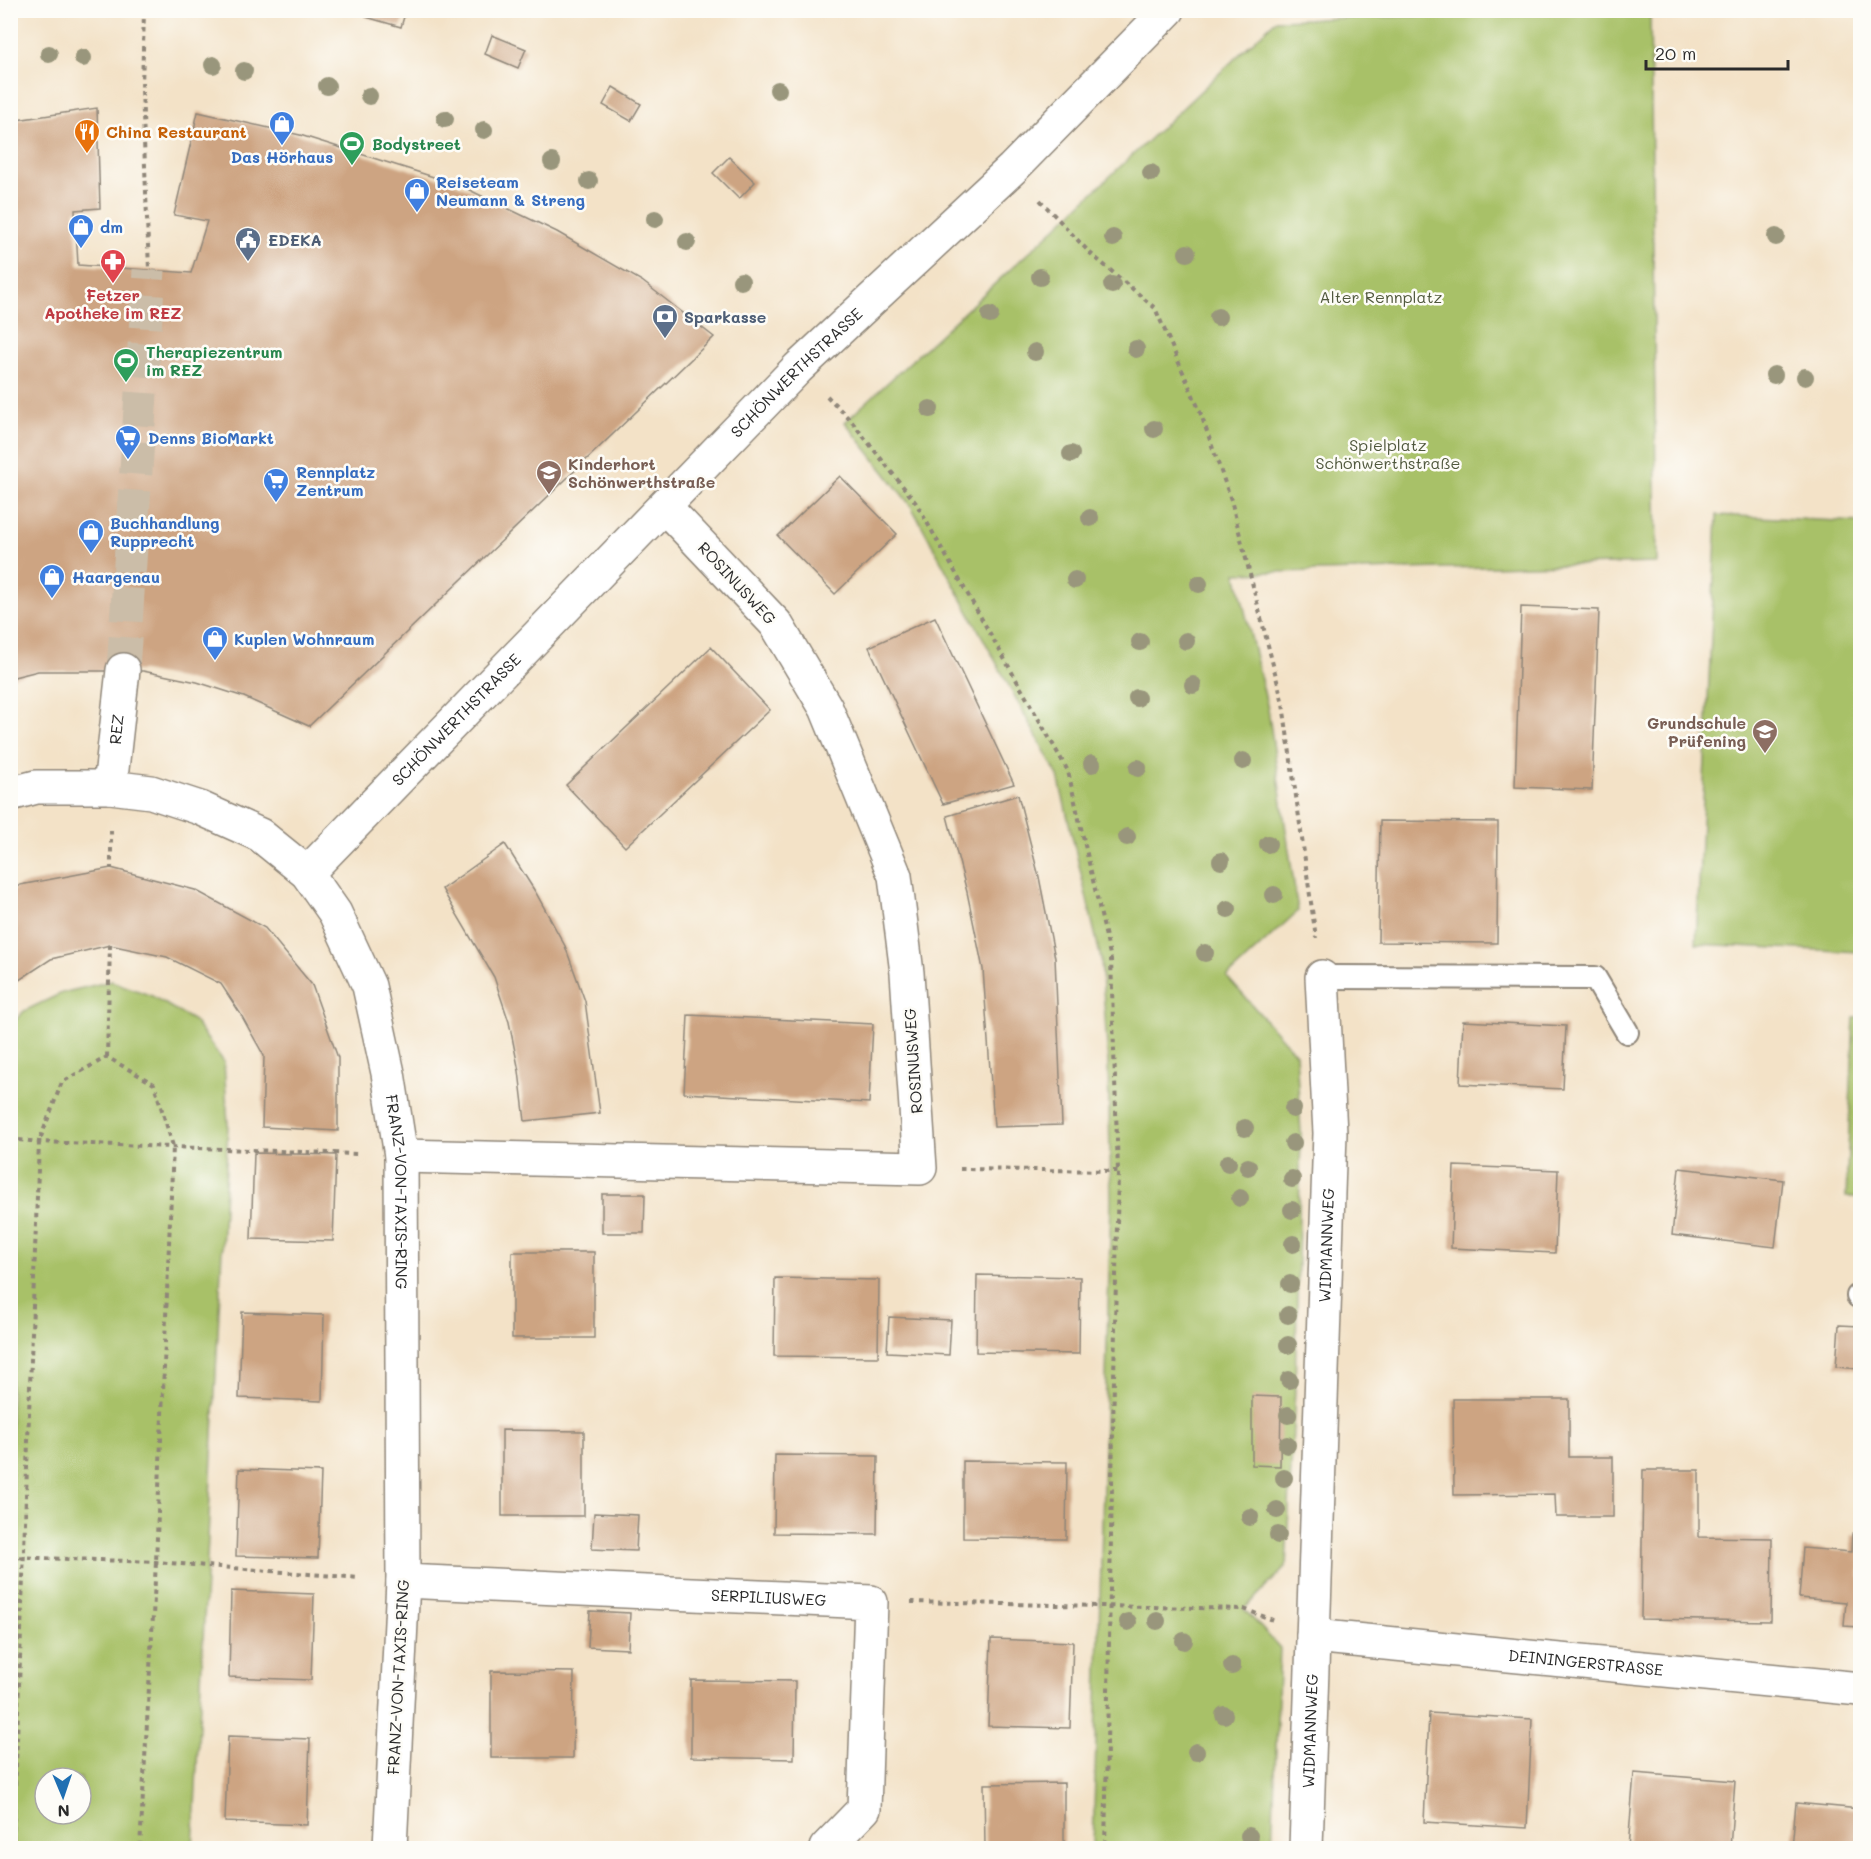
<svg xmlns="http://www.w3.org/2000/svg" width="1871" height="1859" font-family="Mali,sans-serif">
  <style>
    .green { fill: #a8c167; stroke: #6a7649; stroke-width: 1.5; fill-rule: evenodd }
    .building { fill: #cda482 }
    .lines { fill: none; stroke-linecap: round; stroke-linejoin: round }
    .pedestrian-tunnel { stroke: #cbbda8; stroke-width: 33; stroke-dasharray: 33 16; stroke-linecap: butt }
    .service-casing { stroke: #8f8679; stroke-width: 26 }
    .pedestrian-casing { stroke: #8f8679; stroke-width: 36 }
    .minor-casing { stroke: #8f8679; stroke-width: 36 }
    .path { stroke: #8f8679; stroke-width: 4; stroke-dasharray: 4.5 4.5; stroke-linecap: butt }
    .service { stroke: #fff; stroke-width: 22 }
    .pedestrian { stroke: #fff; stroke-width: 33 }
    .minor { stroke: #fff; stroke-width: 33 }
    .tree { fill: #99967b }
    .labels { text-anchor: middle; stroke-width: 5; stroke-linejoin: round; paint-order: stroke }
    .food-label { font-size: 16px; font-weight: bold; fill: #c56008; stroke: #fdfcf7; text-anchor: start }
    .leisure-label { font-size: 16px; font-weight: bold; fill: #27864d; stroke: #fdfcf7; text-anchor: start }
    .shop-label { font-size: 16px; font-weight: bold; fill: #366cbe; stroke: #fdfcf7; text-anchor: start }
    .service-label { font-size: 16px; font-weight: bold; fill: #4e5e75; stroke: #fdfcf7; text-anchor: start }
    .health-label { font-size: 16px; font-weight: bold; fill: #be3a42; stroke: #fdfcf7 }
    .park-label { font-size: 16px; fill: #50583d; stroke: #fdfcf7 }
    .street-label { font-size: 16px; fill: #2b2b2b; stroke: #fdfcf7 }
    .education-label { font-size: 16px; font-weight: bold; fill: #785e54; stroke: #fdfcf7; text-anchor: start }
  </style>
  <rect width="100%" height="100%" fill="#fdfcf7"/>
  <filter id="ink" filterUnits="userSpaceOnUse"><feTurbulence type="fractalNoise" baseFrequency=".0167" numOctaves="2"/><feDisplacementMap in="SourceGraphic" scale="12" xChannelSelector="R" yChannelSelector="G"/><feConvolveMatrix kernelMatrix="1 2 1 2 8 2 1 2 1" color-interpolation-filters="sRGB"/></filter>
  <filter id="wash" filterUnits="userSpaceOnUse"><feTurbulence type="fractalNoise" baseFrequency=".008" numOctaves="4" result="noise"/><feDisplacementMap in="SourceGraphic" scale="24" xChannelSelector="R" yChannelSelector="G"/><feGaussianBlur stdDeviation="1.35" result="paint"/><feColorMatrix in="noise" values="0 0 0 0 0 0 0 0 0 0 0 0 0 0 0 0 0 1.4 0 .05"/><feComposite in="paint" operator="in"/></filter>
  <g filter="url(#wash)">
    <rect width="100%" height="100%" fill="#f3e2c7"/>
    <!-- green -->
    <g class="green">
      <polygon points="1591,11 1650,11 1657,563 1236,573 1268,709 1298,911 1227,977 1296,1054 1301,1133 1295,1389 1286,1567 1244,1609 1280,1648 1272,1848 1093,1848 1111,1200 1108,1062 1101,959 1058,776 911,506 845,422 1053,230 1276,20"/>
      <polygon points="1717,515 1860,522 1860,952 1696,944"/>
      <path d="M111 981 152 996 194 1021 224 1062 228 1125 193 1848H11V1025L24 1011 62 993ZM45 1778H81V1814H45Z"/>
      <polygon points="1854,1017 1860,1017 1860,1197 1846,1197"/>
    </g>
    <g id="blocks">
      <!-- building -->
      <g class="building">
        <polygon points="368,10 406,10 401,27 366,17"/>
        <polygon points="492,35 526,49 518,68 485,54"/>
        <polygon points="613,87 641,104 631,121 603,105"/>
        <polygon points="97,108 100,208 75,210 78,265 191,273 207,221 174,215 198,112 300,135 459,185 557,232 642,281 714,337 309,726 244,697 197,682 143,671 38,671 10,678 10,121"/>
        <polygon points="729,157 755,182 739,199 713,173"/>
        <polygon points="840,476 897,534 835,594 778,536"/>
        <polygon points="1521,607 1599,610 1592,790 1515,787"/>
        <polygon points="935,617 1014,784 943,804 869,647"/>
        <polygon points="711,647 770,710 625,847 566,785"/>
        <polygon points="1018,795 1039,877 1055,958 1062,1125 994,1127 983,969 967,892 947,816"/>
        <polygon points="1380,821 1498,822 1497,943 1378,942"/>
        <polygon points="505,844 536,893 565,946 585,1001 600,1113 525,1121 519,1071 509,1022 494,977 442,889"/>
        <polygon points="111,868 195,890 265,928 312,985 338,1058 338,1131 262,1127 264,1056 240,1013 221,984 167,957 110,945 51,959 10,986 10,892 20,885"/>
        <polygon points="688,1015 873,1024 869,1103 684,1093"/>
        <polygon points="1463,1021 1566,1026 1563,1089 1460,1084"/>
        <polygon points="254,1153 336,1155 333,1241 251,1239"/>
        <polygon points="1454,1166 1558,1170 1555,1253 1451,1248"/>
        <polygon points="1679,1168 1783,1180 1775,1247 1672,1235"/>
        <polygon points="602,1194 645,1194 644,1233 602,1233"/>
        <rect x="512" y="1252" width="82" height="86"/>
        <polygon points="977,1275 1080,1277 1079,1354 976,1352"/>
        <polygon points="775,1278 879,1280 878,1357 774,1356"/>
        <polygon points="242,1312 324,1315 322,1401 239,1398"/>
        <polygon points="889,1317 951,1320 949,1355 887,1352"/>
        <polygon points="1839,1325 1860,1326 1860,1369 1836,1367"/>
        <polygon points="1252,1396 1281,1397 1280,1466 1252,1465"/>
        <polygon points="1453,1399 1569,1399 1569,1457 1613,1457 1613,1517 1556,1517 1555,1494 1454,1495"/>
        <polygon points="502,1430 584,1431 584,1516 502,1516"/>
        <polygon points="775,1455 878,1456 877,1534 774,1533"/>
        <polygon points="963,1461 1067,1462 1066,1539 963,1538"/>
        <polygon points="239,1469 321,1472 318,1558 236,1556"/>
        <polygon points="1643,1470 1699,1470 1699,1537 1772,1538 1771,1621 1641,1619"/>
        <polygon points="594,1513 638,1515 636,1551 592,1549"/>
        <polygon points="1852,1534 1860,1535 1860,1627 1844,1626 1846,1602 1799,1598 1803,1548 1851,1552"/>
        <polygon points="231,1591 314,1594 311,1680 229,1677"/>
        <polygon points="590,1611 630,1613 628,1649 588,1647"/>
        <polygon points="991,1639 1073,1642 1070,1728 988,1726"/>
        <polygon points="491,1671 574,1672 573,1758 491,1758"/>
        <polygon points="691,1680 795,1681 794,1759 691,1757"/>
        <polygon points="1429,1713 1532,1719 1527,1828 1424,1822"/>
        <polygon points="228,1736 310,1739 307,1825 225,1822"/>
        <polygon points="1634,1773 1735,1781 1730,1848 1628,1848"/>
        <polygon points="1064,1783 1064,1848 985,1848 984,1784"/>
        <polygon points="1796,1803 1860,1809 1860,1848 1792,1848"/>
      </g>
    </g>
  </g>
  <g filter="url(#ink)">
    <use href="#blocks" fill-opacity="0" stroke="#8f8679" stroke-width="1.5"/>
    <g class="lines">
      <!-- pedestrian-tunnel -->
      <polyline class="pedestrian-tunnel" points="123,670 149,270"/>
      <defs>
        <g id="service">
          <polyline points="1322,977 1595,978 1627,1032"/>
          <polyline points="1858,1296 1860,1296"/>
        </g>
        <g id="pedestrian">
          <path id="s1" d="M110 787 123 670"/>
        </g>
        <g id="minor">
          <path id="s2" d="M10 794 36 787H110L151 792 200 808 260 835 307 873 335 913 369 986 388 1073 401 1156 403 1581 390 1848"/>
          <path id="s3" d="M307 873 798 368 1012 169 1168 10"/>
          <polyline points="401,1156 920,1168 907,973 895,876 826,708 776,624 665,507"/>
          <path id="s4" d="M403 1581 871 1602 864 1809 826 1848"/>
          <path id="s5" d="M1313 1636 1860 1689"/>
          <path id="s6" d="M1306 1848 1330 1133 1322 977"/>
        </g>
      </defs>
      <!-- service casing -->
      <use href="#service" class="service-casing"/>
      <!-- pedestrian casing -->
      <use href="#pedestrian" class="pedestrian-casing"/>
      <!-- minor casing -->
      <use href="#minor" class="minor-casing"/>
      <!-- path -->
      <g class="path">
        <polyline points="144,10 142,89 149,270"/>
        <polyline points="1040,200 1090,253 1155,308 1199,409 1231,500 1283,704 1316,938"/>
        <polyline points="827,396 852,422 916,503 1068,771 1111,959 1118,1171 1105,1848"/>
        <polyline points="111,830 111,868"/>
        <polyline points="107,1057 110,945"/>
        <polyline points="10,1139 39,1142 357,1154"/>
        <polyline points="960,1169 1118,1171"/>
        <polyline points="10,1557 156,1562 360,1578"/>
        <polyline points="911,1602 1244,1609 1273,1620"/>
        <polyline points="13,1848 39,1142 62,1082 107,1057 154,1084 173,1146 156,1562 140,1848"/>
      </g>
      <!-- service -->
      <use href="#service" class="service"/>
      <!-- pedestrian -->
      <use href="#pedestrian" class="pedestrian"/>
      <!-- minor -->
      <use href="#minor" class="minor"/>
    </g>
    <!-- trees -->
    <g class="tree">
      <circle cx="49" cy="54" r="9"/>
      <circle cx="83" cy="58" r="9"/>
      <circle cx="213" cy="65" r="9"/>
      <circle cx="244" cy="71" r="9"/>
      <circle cx="327" cy="86" r="9"/>
      <circle cx="778" cy="90" r="9"/>
      <circle cx="369" cy="96" r="9"/>
      <circle cx="445" cy="119" r="9"/>
      <circle cx="484" cy="130" r="9"/>
      <circle cx="552" cy="162" r="9"/>
      <circle cx="1151" cy="173" r="9"/>
      <circle cx="589" cy="181" r="9"/>
      <circle cx="655" cy="219" r="9"/>
      <circle cx="1776" cy="237" r="9"/>
      <circle cx="1113" cy="238" r="9"/>
      <circle cx="687" cy="242" r="9"/>
      <circle cx="1187" cy="253" r="9"/>
      <circle cx="1040" cy="277" r="9"/>
      <circle cx="741" cy="281" r="9"/>
      <circle cx="1112" cy="285" r="9"/>
      <circle cx="990" cy="315" r="9"/>
      <circle cx="1218" cy="317" r="9"/>
      <circle cx="1136" cy="349" r="9"/>
      <circle cx="1035" cy="352" r="9"/>
      <circle cx="1774" cy="375" r="9"/>
      <circle cx="1805" cy="377" r="9"/>
      <circle cx="930" cy="409" r="9"/>
      <circle cx="1154" cy="429" r="9"/>
      <circle cx="1071" cy="454" r="9"/>
      <circle cx="1090" cy="518" r="9"/>
      <circle cx="1075" cy="580" r="9"/>
      <circle cx="1199" cy="584" r="9"/>
      <circle cx="1186" cy="641" r="9"/>
      <circle cx="1140" cy="642" r="9"/>
      <circle cx="1193" cy="685" r="9"/>
      <circle cx="1137" cy="698" r="9"/>
      <circle cx="1243" cy="761" r="9"/>
      <circle cx="1092" cy="764" r="9"/>
      <circle cx="1138" cy="768" r="9"/>
      <circle cx="1127" cy="837" r="9"/>
      <circle cx="1268" cy="844" r="9"/>
      <circle cx="1221" cy="861" r="9"/>
      <circle cx="1274" cy="895" r="9"/>
      <circle cx="1228" cy="909" r="9"/>
      <circle cx="1205" cy="953" r="9"/>
      <circle cx="1293" cy="1109" r="9"/>
      <circle cx="1245" cy="1128" r="9"/>
      <circle cx="1293" cy="1143" r="9"/>
      <circle cx="1228" cy="1163" r="9"/>
      <circle cx="1248" cy="1167" r="9"/>
      <circle cx="1292" cy="1179" r="9"/>
      <circle cx="1240" cy="1198" r="9"/>
      <circle cx="1292" cy="1210" r="9"/>
      <circle cx="1293" cy="1244" r="9"/>
      <circle cx="1290" cy="1284" r="9"/>
      <circle cx="1288" cy="1315" r="9"/>
      <circle cx="1288" cy="1345" r="9"/>
      <circle cx="1289" cy="1380" r="9"/>
      <circle cx="1288" cy="1415" r="9"/>
      <circle cx="1287" cy="1445" r="9"/>
      <circle cx="1284" cy="1478" r="9"/>
      <circle cx="1277" cy="1510" r="9"/>
      <circle cx="1250" cy="1517" r="9"/>
      <circle cx="1278" cy="1535" r="9"/>
      <circle cx="1157" cy="1621" r="9"/>
      <circle cx="1128" cy="1622" r="9"/>
      <circle cx="1184" cy="1641" r="9"/>
      <circle cx="1232" cy="1666" r="9"/>
      <circle cx="1224" cy="1715" r="9"/>
      <circle cx="1196" cy="1752" r="9"/>
      <circle cx="1249" cy="1836" r="9"/>
    </g>
  </g>
  <!-- icons -->
  <defs>
    <symbol id="shop-pin" viewBox="-11 -11 22 30"><path d="M0 17L-7.5 6A9.5 9.5 0 1 1 7.5 6Z" fill="#3f7fe0" stroke="#fdfcf7"/><path d="M-5-2.5h2.3a2.7 3.5 0 0 1 5.4 0H5L5.5 6h-11ZM-1.5-2.5h3a1.5 2.3 0 0 0-3 0Z" fill="#fff"/></symbol>
    <symbol id="restaurant-pin" viewBox="-11 -11 22 30"><path d="M0 17L-7.5 6A9.5 9.5 0 1 1 7.5 6Z" fill="#e8710a" stroke="#fdfcf7"/><path d="M-5-6h1v4h1v-4h1v4h1v-4h1v5L-1.5 .5V6h-2V.5L-5-1ZM5-6V6H3V1.5H1.5Q1.5-4 5-6Z" fill="#fff"/></symbol>
    <symbol id="stadium-pin" viewBox="-11 -11 22 30"><path d="M0 17L-7.5 6A9.5 9.5 0 1 1 7.5 6Z" fill="#2e9e5b" stroke="#fdfcf7"/><path d="M0-5a6.5 5 0 1 0 0 10a6.5 5 0 1 0 0-10ZM-3.5-1.8h7v3.6h-7Z" fill="#fff"/></symbol>
    <symbol id="civic-pin" viewBox="-11 -11 22 30"><path d="M0 17L-7.5 6A9.5 9.5 0 1 1 7.5 6Z" fill="#5c6f8a" stroke="#fdfcf7"/><path d="M-.6-6.5H3V-4.5H.6V-3L4-1V1h2V6H-6V1h2V-1L-.6-3ZM-1.2 2.5V6h2.4V2.5Z" fill="#fff"/></symbol>
    <symbol id="pharmacy-pin" viewBox="-11 -11 22 30"><path d="M0 17L-7.5 6A9.5 9.5 0 1 1 7.5 6Z" fill="#e0444e" stroke="#fdfcf7"/><path d="M-2-6h4v4h4v4h-4v4h-4v-4h-4v-4h4Z" fill="#fff"/></symbol>
    <symbol id="bank-pin" viewBox="-11 -11 22 30"><path d="M0 17L-7.5 6A9.5 9.5 0 1 1 7.5 6Z" fill="#5c6f8a" stroke="#fdfcf7"/><path d="M-6-4H6V4H-6ZM0-2.3a2.3 2.3 0 1 0 0 4.6a2.3 2.3 0 1 0 0-4.6Z" fill="#fff"/></symbol>
    <symbol id="supermarket-pin" viewBox="-11 -11 22 30"><path d="M0 17L-7.5 6A9.5 9.5 0 1 1 7.5 6Z" fill="#3f7fe0" stroke="#fdfcf7"/><path d="M-6-5.5h2.5l.6 2H6L4.5 2H-2.5L-4.4-4H-6ZM-1.5 3.2a1.3 1.3 0 1 0 .1 0ZM3 3.2a1.3 1.3 0 1 0 .1 0Z" fill="#fff"/></symbol>
    <symbol id="school-pin" viewBox="-11 -11 22 30"><path d="M0 17L-7.5 6A9.5 9.5 0 1 1 7.5 6Z" fill="#8d6e63" stroke="#fdfcf7"/><path d="M0-5L7-2L0 1L-7-2ZM-4 1L0 2.5L4 1V4Q0 6-4 4Z" fill="#fff"/></symbol>
  </defs>
  <g fill-rule="evenodd">
    <use href="#shop-pin" x="267" y="109" width="30" height="40"/>
    <use href="#restaurant-pin" x="72" y="117" width="30" height="40"/>
    <use href="#stadium-pin" x="337" y="129" width="30" height="40"/>
    <use href="#shop-pin" x="402" y="176" width="30" height="40"/>
    <use href="#shop-pin" x="66" y="212" width="30" height="40"/>
    <use href="#civic-pin" x="233" y="225" width="30" height="40"/>
    <use href="#pharmacy-pin" x="98" y="247" width="30" height="40"/>
    <use href="#bank-pin" x="650" y="302" width="30" height="40"/>
    <use href="#stadium-pin" x="111" y="346" width="30" height="40"/>
    <use href="#supermarket-pin" x="113" y="423" width="30" height="40"/>
    <use href="#school-pin" x="534" y="458" width="30" height="40"/>
    <use href="#supermarket-pin" x="261" y="466" width="30" height="40"/>
    <use href="#shop-pin" x="76" y="517" width="30" height="40"/>
    <use href="#shop-pin" x="37" y="562" width="30" height="40"/>
    <use href="#shop-pin" x="200" y="624" width="30" height="40"/>
    <use href="#school-pin" x="1750" y="717" width="30" height="40"/>
  </g>
  <g class="labels">
    <!-- food labels -->
    <g class="food-label">
      <text x="106" y="138">China Restaurant</text>
    </g>
    <!-- leisure labels -->
    <g class="leisure-label">
      <text x="372" y="150">Bodystreet</text>
      <text x="146" y="358">Therapiezentrum<tspan x="146" dy="18">im REZ</tspan></text>
    </g>
    <!-- shop labels -->
    <g class="shop-label">
      <text x="282" y="163" text-anchor="middle">Das Hörhaus</text>
      <text x="436" y="188">Reiseteam<tspan x="436" dy="18">Neumann &amp; Streng</tspan></text>
      <text x="100" y="233">dm</text>
      <text x="148" y="444">Denns BioMarkt</text>
      <text x="296" y="478">Rennplatz<tspan x="296" dy="18">Zentrum</tspan></text>
      <text x="110" y="529">Buchhandlung<tspan x="110" dy="18">Rupprecht</tspan></text>
      <text x="72" y="583">Haargenau</text>
      <text x="234" y="645">Kuplen Wohnraum</text>
    </g>
    <!-- service labels -->
    <g class="service-label">
      <text x="268" y="246">EDEKA</text>
      <text x="684" y="323">Sparkasse</text>
    </g>
    <!-- health labels -->
    <g class="health-label">
      <text x="113" y="301">Fetzer<tspan x="113" dy="18">Apotheke im REZ</tspan></text>
    </g>
    <!-- park labels -->
    <g class="park-label">
      <text x="1381" y="303">Alter Rennplatz</text>
      <text x="1388" y="451">Spielplatz<tspan x="1388" dy="18">Schönwerthstraße</tspan></text>
    </g>
    <!-- street labels -->
    <g class="street-label">
      <text dy="6" stroke="none"><textPath href="#s3" startOffset="700">SCHÖNWERTHSTRASSE</textPath></text>
      <text transform="translate(737 583) rotate(47)" y="6">ROSINUSWEG</text>
      <text dy="6" stroke="none"><textPath href="#s3" startOffset="214">SCHÖNWERTHSTRASSE</textPath></text>
      <text dy="6" stroke="none"><textPath href="#s1" startOffset="58">REZ</textPath></text>
      <text transform="translate(913 1061) rotate(-94)" y="6">ROSINUSWEG</text>
      <text dy="6" stroke="none"><textPath href="#s2" startOffset="658">FRANZ-VON-TAXIS-RING</textPath></text>
      <text dy="6" stroke="none"><textPath href="#s6" startOffset="603">WIDMANNWEG</textPath></text>
      <text dy="6" stroke="none"><textPath href="#s4" startOffset="366">SERPILIUSWEG</textPath></text>
      <text dy="6" stroke="none"><textPath href="#s5" startOffset="274">DEININGERSTRASSE</textPath></text>
      <text transform="translate(398 1677) rotate(-87)" y="6">FRANZ-VON-TAXIS-RING</text>
      <text dy="6" stroke="none"><textPath href="#s6" startOffset="117">WIDMANNWEG</textPath></text>
    </g>
    <!-- education labels -->
    <g class="education-label">
      <text x="568" y="470">Kinderhort<tspan x="568" dy="18">Schönwerthstraße</tspan></text>
      <text x="1746" y="729" text-anchor="end">Grundschule<tspan x="1746" dy="18">Prüfening</tspan></text>
    </g>
  </g>
  <!-- margin -->
  <rect width="1871" height="1859" fill="none" stroke="#fdfcf7" stroke-width="36"/>
  <!-- north arrow -->
  <g transform="translate(63 1796) rotate(178)"><circle r="28" fill="#fdfcf7" stroke="#a9a8a5" stroke-width="1.5"/>
  <path d="M0-4.5L10 22L0 15L-10 22Z" fill="#1f6fb2"/>
  <text y="-9" font-size="16" font-weight="bold" text-anchor="middle" fill="#2b2b2b">N</text>
  </g>
  <!-- scale -->
  <path d="M1646 60v9h142v-9" fill="none" stroke="#2b2b2b" stroke-width="3"/>
  <text x="1655" y="60" font-size="18" fill="#2b2b2b" stroke="#fdfcf7" stroke-width="4.5" paint-order="stroke">20 m</text>
</svg>
